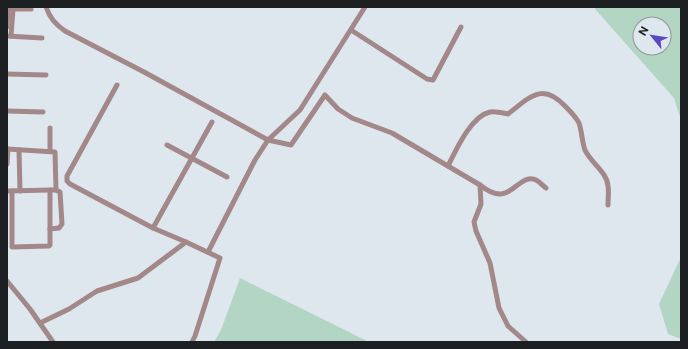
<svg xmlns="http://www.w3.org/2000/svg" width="688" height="349" font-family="'Public Sans',sans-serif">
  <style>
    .green { fill: #b2d6c3; fill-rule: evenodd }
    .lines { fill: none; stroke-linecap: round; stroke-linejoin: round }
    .minor { stroke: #a3888a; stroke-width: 5 }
  </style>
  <rect width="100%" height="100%" fill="#dfe7ee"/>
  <!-- green -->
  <g class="green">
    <path d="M595 7H681V120L674 98 595 9ZM640 24H664V48H640Z"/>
    <polygon points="681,257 681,339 668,334 659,304"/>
    <polygon points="240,278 369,342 214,342 221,330"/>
  </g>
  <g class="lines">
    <!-- minor -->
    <g class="minor">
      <path d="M46 7C50 18 55 24 65 31L144 72 268 140 291 145 325 95 338 109 352 118 392 133 480 185 481 204 474 222 476 231 490 263 499 308 508 326 526 342"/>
      <polyline points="8,9 31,9"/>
      <polyline points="7,27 8,7"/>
      <polyline points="351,30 427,79 433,80 461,27"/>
      <polyline points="7,36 42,38"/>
      <polyline points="11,36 13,9"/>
      <polyline points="7,74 46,75"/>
      <polyline points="117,85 67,176 67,181 70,184 153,228 186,242"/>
      <polyline points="7,111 43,112"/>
      <polyline points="50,128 50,151"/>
      <polyline points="167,145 227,177"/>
      <polyline points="7,149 55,152 56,190 50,190 50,245 49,246 12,247 12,191"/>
      <polyline points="19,150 20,191"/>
      <polyline points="7,164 8,149"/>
      <path d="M448 166C456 150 471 116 490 112 495 111 503 113 508 114 530 97 542 82 565 106 570 111 576 117 579 123 582 132 582 142 585 150 591 163 607 172 608 186 609 192 608 199 608 205"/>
      <path d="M480 185C485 189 493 194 500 194 512 195 524 173 536 180 540 182 543 186 546 188"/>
      <polyline points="7,191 50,190"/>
      <polyline points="153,228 212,122"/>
      <polyline points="50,229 59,228 62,224 60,192 56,190"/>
      <polyline points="208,252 255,160 268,140 300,110 365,7"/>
      <polyline points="7,281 30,309 53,342"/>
      <polyline points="40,323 69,309 97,291 138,278 186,242 220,258 195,336 192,342"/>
    </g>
  </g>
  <!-- border -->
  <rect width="688" height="349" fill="none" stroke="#1d2022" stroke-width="16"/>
  <!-- north arrow -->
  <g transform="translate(652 36) rotate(300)"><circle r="19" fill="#dfe7ee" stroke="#91979c"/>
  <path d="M0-3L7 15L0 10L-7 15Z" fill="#5b4ac2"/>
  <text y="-6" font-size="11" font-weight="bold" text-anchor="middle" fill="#1d2022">N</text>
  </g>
</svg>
